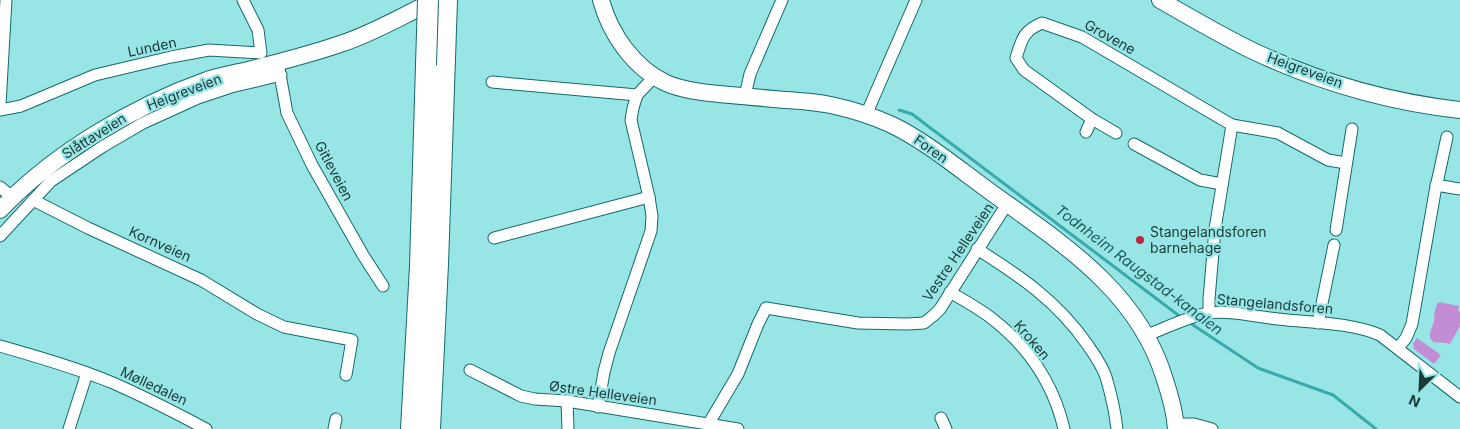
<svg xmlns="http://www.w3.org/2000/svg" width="1460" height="429" font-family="Inter,sans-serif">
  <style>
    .green { fill: #c38dd6 }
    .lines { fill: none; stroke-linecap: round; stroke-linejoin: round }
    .stream { stroke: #3aa9ac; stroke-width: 3 }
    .street-casing { stroke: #146a6b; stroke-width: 13 }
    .secondary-casing { stroke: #146a6b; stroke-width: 18 }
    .highway-casing { stroke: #146a6b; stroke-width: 22 }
    .street { stroke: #fff; stroke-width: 11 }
    .secondary { stroke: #fff; stroke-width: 16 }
    .highway { stroke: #fff; stroke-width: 20 }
    .highway-bridge-casing { stroke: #146a6b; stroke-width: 22; stroke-linecap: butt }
    .highway-bridge { stroke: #fff; stroke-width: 20 }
    .poi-dot { fill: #ba2942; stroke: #98e5e6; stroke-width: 2 }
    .labels { text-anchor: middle; stroke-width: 4.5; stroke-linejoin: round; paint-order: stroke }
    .street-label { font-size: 14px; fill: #1a3a3a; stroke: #98e5e6 }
    .poi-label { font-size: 14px; fill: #1a3a3a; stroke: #98e5e6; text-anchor: start }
    .water-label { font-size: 15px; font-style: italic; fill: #215d5e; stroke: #98e5e6 }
  </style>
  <rect width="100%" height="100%" fill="#98e5e6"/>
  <!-- green -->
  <g class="green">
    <path d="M1439 302 1459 306 1458 311 1460 312V326L1450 344C1445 342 1436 343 1434 342 1425 337 1434 326 1434 320 1435 312 1434 308 1439 302Z"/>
    <polygon points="1417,338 1441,355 1434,364 1414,349 1413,344"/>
  </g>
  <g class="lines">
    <!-- stream -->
    <g class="stream">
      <polyline points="899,110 912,114 1182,318"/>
      <polyline points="1187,321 1258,368 1333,395 1376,429"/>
    </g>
    <defs>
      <g id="street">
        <polyline points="279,69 287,113 312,165 363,255 383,286"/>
        <polyline points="492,82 637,95 655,76"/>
        <polyline points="745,96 750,74 782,0"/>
        <polyline points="0,105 6,0"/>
        <polyline points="0,110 21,106 95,75 171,57 209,50 261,53 258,30 243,0"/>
        <polyline points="866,115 916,0"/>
        <polyline points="1086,132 1092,119"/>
        <path d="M1116 133 1092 119 1024 70 1016 58C1022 39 1023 31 1042 23L1082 37 1232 125 1278 133 1328 160 1346 163"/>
        <polyline points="1134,144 1200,180 1222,184"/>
        <polyline points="1436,185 1460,189"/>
        <polyline points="0,187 12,197"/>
        <polyline points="33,200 88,228 201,280 257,314 284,327 352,340 346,375"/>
        <polyline points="1336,230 1352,129"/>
        <polyline points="0,236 51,181 102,147 143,123 198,98 231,87 281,75"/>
        <polyline points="494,238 649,197"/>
        <path d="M977 249C1020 276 1057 301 1087 344 1094 354 1102 365 1106 377 1111 394 1115 411 1117 429"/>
        <path d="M950 292C965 301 982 310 995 321 1030 349 1054 386 1064 429"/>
        <polyline points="1209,313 1209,299 1215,229 1232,125"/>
        <polyline points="1318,323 1334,245"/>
        <path d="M1147 335C1166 328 1189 316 1209 313 1232 310 1255 317 1278 319 1311 323 1349 322 1380 335L1460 397"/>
        <path d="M0 346C38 357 77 368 113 383 145 397 176 413 206 429"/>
        <polyline points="1398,348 1406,338 1412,324 1435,192 1447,137"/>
        <polyline points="470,370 521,396 535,399 567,401 738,429"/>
        <polyline points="567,401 568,429"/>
        <polyline points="598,407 604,372 609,353 651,231 652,216 649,197 631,120 633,108 637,95"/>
        <polyline points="941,418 946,429"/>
        <polyline points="709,423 738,374 758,324 766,308 858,323 907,324 924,323 934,315 940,309 1007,204"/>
        <polyline points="1176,424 1194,424 1212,429"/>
        <polyline points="69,429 87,373"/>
        <polyline points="334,429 336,419"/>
      </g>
      <g id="secondary">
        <path d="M601 0C610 34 634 68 666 83 682 90 701 92 719 94 741 96 763 98 785 100 801 101 818 102 835 106 853 110 872 116 890 124 926 141 960 170 992 193 1063 244 1139 292 1165 380 1170 395 1175 413 1176 429"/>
        <path d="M1160 0C1190 17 1220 35 1251 50 1316 81 1388 102 1460 110"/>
        <path d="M0 210C54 153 134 106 207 80 220 76 235 73 248 70 280 62 312 54 343 43 376 32 405 14 436 0"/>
      </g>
      <g id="highway">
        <polyline points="411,429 420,266 426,65"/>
        <polyline points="430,429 438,264 447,0"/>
      </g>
    </defs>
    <!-- street casing -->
    <use href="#street" class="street-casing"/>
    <!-- secondary casing -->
    <use href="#secondary" class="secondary-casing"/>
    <!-- highway casing -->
    <use href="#highway" class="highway-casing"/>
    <!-- street -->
    <use href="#street" class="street"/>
    <!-- secondary -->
    <use href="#secondary" class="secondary"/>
    <!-- highway -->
    <use href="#highway" class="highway"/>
    <defs>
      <polyline id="highway-bridge" points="426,65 428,0"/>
    </defs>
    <!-- highway-bridge casing -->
    <use href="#highway-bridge" class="highway-bridge-casing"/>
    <!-- highway-bridge -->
    <use href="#highway-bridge" class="highway-bridge"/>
  </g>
  <!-- markers -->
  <circle class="poi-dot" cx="1140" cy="240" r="5"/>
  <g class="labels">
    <!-- street labels -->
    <g class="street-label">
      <text transform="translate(1110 37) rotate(29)" y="5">Grovene</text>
      <text transform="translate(152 47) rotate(-12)" y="5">Lunden</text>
      <text transform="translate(1305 70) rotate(20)" y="5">Heigreveien</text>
      <text transform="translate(184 92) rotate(-21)" y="5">Heigreveien</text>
      <text transform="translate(94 136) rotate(-32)" y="5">Slåttaveien</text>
      <text transform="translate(931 149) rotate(35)" y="5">Foren</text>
      <text transform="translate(334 171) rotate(62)" y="5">Gitleveien</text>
      <text transform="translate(160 244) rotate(24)" y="5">Kornveien</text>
      <text transform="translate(958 252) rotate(-56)" y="5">Vestre Helleveien</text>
      <text transform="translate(1275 304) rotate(5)" y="5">Stangelandsforen</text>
      <text transform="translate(1032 340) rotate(49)" y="5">Kroken</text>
      <text transform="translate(154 386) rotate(25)" y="5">Mølledalen</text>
      <text transform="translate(603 393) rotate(8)" y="5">Østre Helleveien</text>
    </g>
    <!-- poi labels -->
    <g class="poi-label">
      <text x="1150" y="237">Stangelandsforen<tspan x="1150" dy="16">barnehage</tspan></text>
    </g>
    <!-- water labels -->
    <g class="water-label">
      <text transform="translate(1139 270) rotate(37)" y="5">Todnheim Raugstad-kanalen</text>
    </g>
  </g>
  <!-- north arrow -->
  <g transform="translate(1420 389) rotate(204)" stroke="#98e5e6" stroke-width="4" paint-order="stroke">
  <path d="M0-4L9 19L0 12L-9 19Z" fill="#1a3a3a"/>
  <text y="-8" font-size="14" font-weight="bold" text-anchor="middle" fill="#1a3a3a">N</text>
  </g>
</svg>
